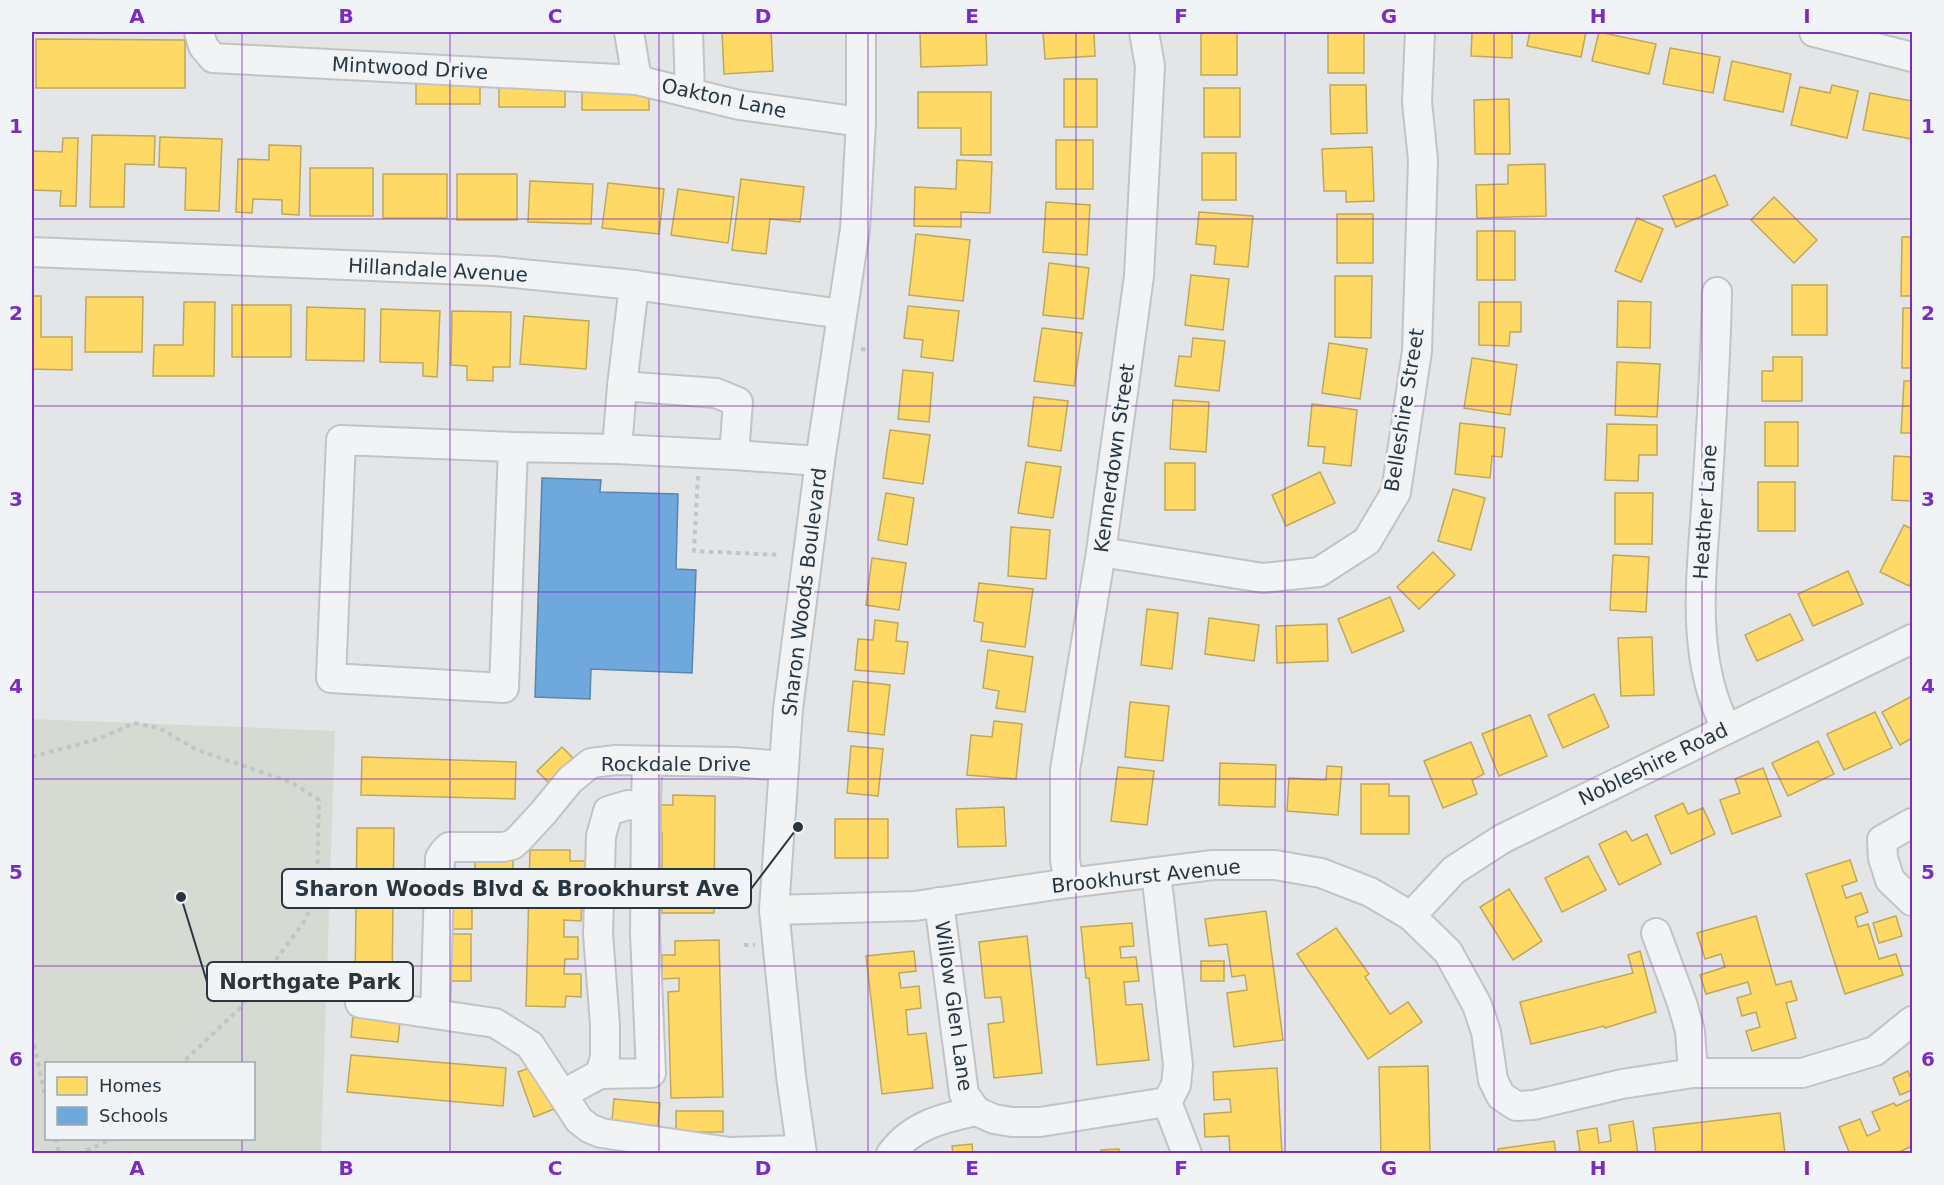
<svg xmlns="http://www.w3.org/2000/svg" width="1944" height="1185" font-family="'DejaVu Sans',sans-serif">
  <style>
    .green { fill: #d5dbd3; fill-rule: evenodd }
    .homes { fill: #ffd966; stroke: #bfa85b; stroke-width: 1.5 }
    .schools { fill: #6fa8dc; stroke: #5a86ad; stroke-width: 1.5 }
    .lines { fill: none; stroke-linecap: round; stroke-linejoin: round }
    .minor-casing { stroke: #c1c3c5; stroke-width: 32 }
    .path { stroke: #c1c5c7; stroke-width: 4; stroke-dasharray: 4.5 4.5; stroke-linecap: butt }
    .minor { stroke: #f1f3f4; stroke-width: 28 }
    .grid { fill: none; stroke: #7b2cbf; stroke-width: 1.5; stroke-opacity: 0.55 }
    .labels { text-anchor: middle; stroke-width: 6; stroke-linejoin: round; paint-order: stroke }
    .street-label { font-size: 20px; fill: #293640; stroke: #f0f4f7 }
    .leader { fill: none; stroke: #293640; stroke-width: 2 }
    .callout-dot { fill: #293640; stroke: #f0f4f7; stroke-width: 2 }
    .callout { fill: #f0f4f7; stroke: #293640; stroke-width: 2 }
    .callout-label { font-size: 21px; text-anchor: middle; font-weight: bold; fill: #293640 }
    .neatline { fill: none; stroke: #7b2cbf; stroke-width: 2 }
    .grid-label { font-size: 20px; text-anchor: middle; font-weight: bold; fill: #7b2cbf }
  </style>
  <rect width="100%" height="100%" fill="#e3e5e7"/>
  <!-- green -->
  <path class="green" d="M32 719 335 731 321 1153H32ZM46 1064H254V1138H46Z"/>
  <!-- homes -->
  <g class="homes">
    <polygon points="722,32 771,32 773,71 724,74"/>
    <polygon points="920,32 986,32 987,65 921,67"/>
    <polygon points="1043,32 1094,32 1095,56 1045,59"/>
    <rect x="1201" y="32" width="36" height="43"/>
    <rect x="1328" y="32" width="36" height="41"/>
    <polygon points="1472,32 1512,32 1512,58 1471,56"/>
    <polygon points="1530,32 1586,32 1581,57 1527,46"/>
    <polygon points="1599,32 1656,44 1649,74 1592,61"/>
    <polygon points="36,39 185,40 185,88 36,88"/>
    <polygon points="1670,48 1720,57 1713,93 1663,84"/>
    <polygon points="1732,61 1791,74 1783,112 1724,100"/>
    <rect x="1064" y="79" width="33" height="48"/>
    <polygon points="416,82 480,83 480,104 416,104"/>
    <rect x="499" y="85" width="66" height="22"/>
    <polygon points="1330,85 1366,85 1367,133 1331,134"/>
    <polygon points="1832,85 1858,91 1847,138 1791,125 1800,87 1830,93"/>
    <rect x="1204" y="88" width="36" height="49"/>
    <rect x="582" y="89" width="67" height="21"/>
    <polygon points="918,92 991,92 991,155 961,155 961,128 918,128"/>
    <polygon points="1870,93 1912,101 1912,139 1863,130"/>
    <polygon points="1509,99 1510,154 1475,154 1474,100"/>
    <polygon points="92,135 155,136 154,165 125,164 124,207 90,207"/>
    <polygon points="160,137 222,139 219,211 185,210 186,168 159,167"/>
    <polygon points="63,138 78,138 76,206 60,206 61,191 32,190 32,151 62,152"/>
    <rect x="1056" y="140" width="37" height="49"/>
    <polygon points="269,145 301,146 299,215 282,214 282,200 253,199 252,213 236,212 238,159 269,160"/>
    <polygon points="1372,147 1374,201 1346,202 1346,191 1324,191 1322,149"/>
    <rect x="1202" y="153" width="34" height="47"/>
    <polygon points="957,160 992,162 990,213 961,212 961,227 914,226 915,187 956,189"/>
    <polygon points="1545,164 1546,216 1477,218 1476,185 1508,184 1508,165"/>
    <rect x="310" y="168" width="63" height="48"/>
    <rect x="383" y="174" width="64" height="44"/>
    <rect x="457" y="174" width="60" height="46"/>
    <polygon points="1715,175 1728,205 1676,227 1663,196"/>
    <polygon points="741,179 804,187 800,222 770,219 766,254 732,250"/>
    <polygon points="530,181 593,184 591,224 528,222"/>
    <polygon points="608,183 664,189 659,234 602,228"/>
    <polygon points="678,189 734,197 728,243 671,235"/>
    <polygon points="1774,197 1817,240 1794,263 1751,220"/>
    <polygon points="1046,202 1090,205 1087,255 1043,252"/>
    <polygon points="1199,212 1253,216 1248,267 1214,264 1216,246 1196,244"/>
    <rect x="1337" y="214" width="36" height="49"/>
    <polygon points="1637,218 1663,229 1641,282 1615,271"/>
    <rect x="1477" y="231" width="38" height="49"/>
    <polygon points="916,234 970,240 963,301 909,295"/>
    <polygon points="1902,237 1912,237 1912,296 1901,296"/>
    <polygon points="1049,263 1089,268 1083,319 1043,315"/>
    <polygon points="1191,275 1229,279 1223,330 1185,325"/>
    <polygon points="1335,276 1372,276 1371,338 1335,337"/>
    <rect x="1792" y="285" width="35" height="50"/>
    <polygon points="32,296 41,296 41,337 72,337 72,370 32,369"/>
    <polygon points="86,297 143,297 142,352 85,352"/>
    <polygon points="1618,301 1651,302 1650,348 1617,347"/>
    <polygon points="184,302 215,302 214,376 153,376 154,345 183,345"/>
    <polygon points="1479,302 1521,302 1521,332 1510,332 1509,346 1479,345"/>
    <rect x="232" y="305" width="59" height="52"/>
    <polygon points="908,306 959,311 953,361 921,357 923,340 904,338"/>
    <polygon points="307,307 365,309 364,361 306,360"/>
    <polygon points="1903,308 1912,308 1912,368 1902,368"/>
    <polygon points="381,309 440,311 437,377 423,376 423,363 380,362"/>
    <polygon points="452,311 511,312 510,367 493,367 493,381 467,380 467,366 451,365"/>
    <polygon points="524,316 589,321 586,369 520,364"/>
    <polygon points="1042,328 1082,333 1074,386 1034,381"/>
    <polygon points="1193,338 1225,341 1219,391 1175,386 1179,356 1191,357"/>
    <polygon points="1329,343 1367,349 1360,399 1322,393"/>
    <polygon points="1773,357 1802,357 1802,401 1762,401 1762,371 1773,371"/>
    <polygon points="1472,358 1517,365 1510,415 1464,408"/>
    <polygon points="1617,362 1660,364 1657,417 1615,415"/>
    <polygon points="903,370 933,373 929,422 898,419"/>
    <polygon points="1904,381 1912,381 1912,433 1901,433"/>
    <polygon points="1034,397 1068,401 1061,451 1028,446"/>
    <polygon points="1173,400 1209,402 1206,452 1170,449"/>
    <polygon points="1312,404 1357,410 1351,466 1323,463 1325,447 1308,446"/>
    <rect x="1765" y="422" width="33" height="44"/>
    <polygon points="1460,423 1505,428 1502,457 1492,456 1490,478 1455,474"/>
    <polygon points="1607,424 1657,425 1657,455 1639,455 1638,481 1605,480"/>
    <polygon points="890,430 930,435 923,484 883,478"/>
    <polygon points="1894,456 1912,457 1912,501 1892,500"/>
    <polygon points="1026,462 1061,467 1053,518 1018,513"/>
    <rect x="1165" y="463" width="30" height="47"/>
    <polygon points="1320,472 1335,503 1286,526 1272,495"/>
    <rect x="1758" y="482" width="37" height="49"/>
    <polygon points="1453,489 1485,498 1471,550 1438,541"/>
    <polygon points="886,493 914,498 907,545 878,540"/>
    <polygon points="1615,493 1653,493 1652,544 1615,544"/>
    <polygon points="1904,525 1912,529 1912,580 1909,586 1880,572"/>
    <polygon points="1011,527 1050,530 1046,579 1008,576"/>
    <polygon points="1433,552 1455,575 1419,609 1397,587"/>
    <polygon points="1613,555 1649,557 1646,612 1610,610"/>
    <polygon points="872,558 906,563 899,610 866,605"/>
    <polygon points="1848,571 1863,604 1813,626 1798,594"/>
    <polygon points="979,583 1033,589 1025,647 981,641 983,623 974,621"/>
    <polygon points="1390,597 1404,631 1352,653 1338,619"/>
    <polygon points="1147,609 1178,613 1172,669 1141,665"/>
    <polygon points="1790,614 1803,640 1757,661 1745,635"/>
    <polygon points="1209,618 1259,625 1254,661 1205,654"/>
    <polygon points="875,620 898,623 896,641 908,642 904,674 855,670 858,639 873,640"/>
    <polygon points="1327,624 1328,661 1277,663 1276,626"/>
    <polygon points="1652,637 1654,695 1621,696 1618,638"/>
    <polygon points="988,650 1033,657 1025,712 996,708 999,691 983,688"/>
    <polygon points="853,681 890,685 884,735 848,731"/>
    <polygon points="1594,694 1609,727 1563,748 1548,715"/>
    <polygon points="1912,696 1912,738 1900,745 1882,712"/>
    <polygon points="1130,702 1169,706 1163,761 1125,757"/>
    <polygon points="1875,712 1892,748 1844,770 1827,734"/>
    <polygon points="1530,715 1547,756 1499,776 1482,734"/>
    <polygon points="994,721 1022,724 1016,779 967,775 971,735 992,737"/>
    <polygon points="1818,741 1834,774 1788,796 1772,763"/>
    <polygon points="1471,742 1484,774 1472,780 1477,794 1443,808 1424,761"/>
    <polygon points="851,746 883,749 878,796 847,793"/>
    <polygon points="562,747 576,761 551,785 537,771"/>
    <polygon points="362,757 516,762 515,799 361,795"/>
    <polygon points="1220,763 1276,765 1275,807 1219,805"/>
    <polygon points="1327,766 1342,767 1338,815 1287,811 1289,778 1326,780"/>
    <polygon points="1118,767 1154,771 1147,825 1111,821"/>
    <polygon points="1763,768 1781,816 1732,834 1720,800 1740,793 1735,779"/>
    <polygon points="1361,784 1389,784 1389,796 1409,796 1409,834 1361,834"/>
    <polygon points="673,795 715,796 714,913 662,913 662,833 659,833 659,805 673,805"/>
    <polygon points="1683,803 1688,814 1703,808 1715,834 1671,854 1655,816"/>
    <polygon points="1004,807 1006,846 958,847 956,809"/>
    <rect x="835" y="819" width="53" height="39"/>
    <polygon points="357,828 394,828 392,985 355,984"/>
    <polygon points="1626,831 1632,841 1647,834 1661,864 1619,885 1599,844"/>
    <polygon points="530,850 570,850 570,861 586,861 585,882 569,882 568,899 582,900 581,921 564,920 564,937 578,937 578,959 565,959 564,974 581,974 581,997 566,996 565,1007 526,1006"/>
    <polygon points="1588,856 1606,890 1562,912 1545,878"/>
    <rect x="475" y="857" width="38" height="21"/>
    <polygon points="1850,860 1857,881 1842,886 1846,898 1861,893 1868,912 1855,917 1858,927 1868,924 1879,959 1896,954 1903,975 1845,994 1806,874"/>
    <rect x="452" y="883" width="20" height="46"/>
    <polygon points="1509,889 1542,941 1513,960 1480,907"/>
    <polygon points="1266,911 1283,1040 1234,1047 1227,993 1247,990 1245,975 1232,977 1227,944 1209,946 1205,919"/>
    <polygon points="1756,916 1776,985 1791,981 1797,1000 1786,1003 1796,1038 1752,1051 1746,1031 1760,1027 1756,1012 1742,1016 1737,998 1751,994 1748,982 1706,994 1700,975 1725,967 1721,954 1705,959 1697,933"/>
    <polygon points="1896,916 1902,936 1879,943 1873,923"/>
    <polygon points="1132,923 1134,946 1120,947 1121,958 1136,957 1139,981 1124,982 1126,1005 1142,1004 1149,1060 1097,1065 1089,978 1086,978 1081,927"/>
    <polygon points="1336,928 1369,974 1365,977 1390,1014 1408,1002 1422,1022 1368,1059 1297,954"/>
    <rect x="449" y="934" width="22" height="47"/>
    <polygon points="1027,936 1042,1073 994,1078 988,1024 1004,1022 1001,997 985,998 979,942"/>
    <polygon points="719,940 723,1097 671,1098 668,992 679,991 679,978 662,979 662,955 675,955 675,941"/>
    <polygon points="914,951 916,971 899,973 901,988 919,986 921,1008 906,1010 908,1035 926,1033 933,1088 882,1094 866,956"/>
    <polygon points="1640,951 1656,1012 1605,1028 1604,1026 1531,1044 1520,1002 1633,973 1628,955"/>
    <rect x="1201" y="961" width="23" height="20"/>
    <polygon points="353,1016 400,1021 398,1042 351,1037"/>
    <polygon points="351,1055 506,1068 503,1106 347,1092"/>
    <polygon points="538,1065 554,1109 534,1117 518,1072"/>
    <polygon points="1428,1066 1430,1154 1381,1154 1379,1067"/>
    <polygon points="1277,1068 1282,1154 1230,1154 1229,1136 1205,1137 1204,1114 1231,1112 1230,1099 1214,1100 1213,1072"/>
    <polygon points="1908,1071 1912,1082 1912,1090 1900,1095 1893,1078"/>
    <polygon points="614,1099 660,1103 658,1126 612,1121"/>
    <polygon points="1912,1099 1912,1146 1895,1154 1850,1154 1839,1127 1860,1119 1867,1136 1880,1130 1872,1112 1894,1103 1896,1106"/>
    <rect x="676" y="1111" width="47" height="21"/>
    <polygon points="1780,1113 1785,1154 1656,1154 1653,1128"/>
    <polygon points="1633,1121 1638,1154 1562,1154 1580,1151 1577,1131 1597,1128 1599,1143 1611,1141 1609,1125"/>
    <polygon points="1554,1141 1556,1154 1498,1154 1498,1149"/>
    <polygon points="972,1144 973,1154 953,1154 952,1146"/>
    <polygon points="1119,1149 1119,1154 1101,1154 1101,1150"/>
  </g>
  <!-- schools -->
  <polygon class="schools" points="542,478 601,480 600,492 678,494 676,569 696,570 692,673 591,669 590,699 535,697"/>
  <g class="lines">
    <defs>
      <g id="minor">
        <polyline points="199,32 203,46 213,58 637,80 739,105 861,122"/>
        <polyline points="629,32 637,80"/>
        <polyline points="688,32 690,93"/>
        <polyline points="1814,32 1912,57"/>
        <polyline points="32,252 493,271 634,285 842,314"/>
        <path d="M1717 292C1716 359 1711 427 1707 494 1702 573 1689 654 1726 728"/>
        <polyline points="622,386 716,393 738,402 734,455 820,461"/>
        <polyline points="513,447 504,688 331,678 341,440 513,447 617,449 622,386 634,285"/>
        <polyline points="617,449 734,455"/>
        <polyline points="1101,552 1263,578 1319,572 1367,541 1396,492 1417,351 1423,160 1417,102 1420,32"/>
        <polyline points="1912,823 1882,840 1883,858 1890,880 1912,901"/>
        <polyline points="1069,883 1065,860 1065,770 1101,552 1139,276 1150,66 1144,32"/>
        <polyline points="939,902 964,1094 976,1111 994,1119 1012,1122 1040,1122 1167,1102 1176,1085 1178,1065 1156,872"/>
        <polyline points="774,910 915,906 1069,883 1213,865 1275,865 1321,873 1370,892 1411,916 1448,952 1477,1005 1486,1032 1493,1080 1501,1096 1516,1106 1534,1105 1622,1084 1693,1073 1802,1073 1875,1051 1912,1021"/>
        <polyline points="1411,916 1454,870 1502,839 1912,639"/>
        <polyline points="1656,933 1682,1003 1690,1031 1693,1073"/>
        <polyline points="360,1003 495,1023 530,1045 579,1120 589,1128 601,1133 730,1152 801,1150"/>
        <polyline points="435,1013 440,858 444,852 449,847 503,847 512,845 519,839 543,813 570,780 591,763 616,760 734,762 784,766"/>
        <polyline points="600,1074 651,1073 645,933 646,806"/>
        <polyline points="563,1094 600,1074 605,1058 605,1025 598,934 601,836 608,811 628,805 646,806 647,761"/>
        <polyline points="1167,1102 1187,1154"/>
        <polyline points="802,1154 791,1076 774,910 788,709 820,461 855,229 861,122 861,32"/>
        <path d="M891 1154C912 1125 943 1118 976 1111"/>
      </g>
    </defs>
    <!-- minor casing -->
    <use href="#minor" class="minor-casing"/>
    <!-- path -->
    <g class="path">
      <polyline points="861,349 869,350"/>
      <polyline points="698,476 694,551 780,555"/>
      <polyline points="32,757 101,738 134,723 159,728 197,750 291,782 319,800 317,883 306,919 241,1007 181,1064"/>
      <polyline points="744,945 755,945"/>
      <polyline points="32,1036 46,1100"/>
      <polyline points="56,1138 59,1154"/>
      <polyline points="78,1154 115,1138"/>
    </g>
    <!-- minor -->
    <use href="#minor" class="minor"/>
  </g>
  <!-- grid -->
  <path class="grid" d="M242 32V1064M450 32V1154M659 32V1154M868 32V1154M1076 32V1154M1285 32V1154M1494 32V1154M1702 32V1154M32 219H1912M32 406H1912M32 592H1912M32 779H1912M32 966H1912M242 1138V1154"/>
  <g class="labels">
    <!-- street labels -->
    <g class="street-label">
      <text transform="translate(410 68) rotate(3)" y="7">Mintwood Drive</text>
      <text transform="translate(724 98) rotate(12)" y="7">Oakton Lane</text>
      <text transform="translate(438 270) rotate(3)" y="7">Hillandale Avenue</text>
      <text transform="translate(1404 410) rotate(-81)" y="7">Belleshire Street</text>
      <text transform="translate(1114 458) rotate(-82)" y="7">Kennerdown Street</text>
      <text transform="translate(1705 512) rotate(-86)" y="7">Heather Lane</text>
      <text transform="translate(804 592) rotate(-83)" y="7">Sharon Woods Boulevard</text>
      <text x="676" y="771">Rockdale Drive</text>
      <text transform="translate(1653 764) rotate(-26)" y="7">Nobleshire Road</text>
      <text transform="translate(1146 876) rotate(-6)" y="7">Brookhurst Avenue</text>
      <text transform="translate(954 1006) rotate(82)" y="7">Willow Glen Lane</text>
    </g>
  </g>
  <!-- callouts -->
  <path class="leader" d="M798 827L751 889M181 897L207 982"/>
  <g class="callout-dot">
    <circle cx="798" cy="827" r="6"/>
    <circle cx="181" cy="897" r="6"/>
  </g>
  <g class="callout">
    <rect x="282" y="869" width="469" height="39" rx="6"/>
    <rect x="207" y="962" width="206" height="39" rx="6"/>
  </g>
  <g class="callout-label">
    <text x="517" y="896">Sharon Woods Blvd &amp; Brookhurst Ave</text>
    <text x="310" y="989">Northgate Park</text>
  </g>
  <!-- border -->
  <rect width="1944" height="1185" fill="none" stroke="#f0f4f7" stroke-width="66"/>
  <!-- legend -->
  <rect x="45" y="1062" width="210" height="78" fill="#f0f4f7" stroke="#a0a8ae" stroke-width="1.5"/>
  <rect x="57" y="1077" width="30" height="18" fill="#ffd966" stroke="#a0a8ae" stroke-width="1.5"/>
  <text x="99" y="1092" font-size="18" fill="#293640">Homes</text>
  <rect x="57" y="1107" width="30" height="18" fill="#6fa8dc" stroke="#a0a8ae" stroke-width="1.5"/>
  <text x="99" y="1122" font-size="18" fill="#293640">Schools</text>
  <rect x="33" y="33" width="1878" height="1119" class="neatline"/>
  <g class="grid-label">
    <text x="137" y="23">A</text>
    <text x="346" y="23">B</text>
    <text x="555" y="23">C</text>
    <text x="763" y="23">D</text>
    <text x="972" y="23">E</text>
    <text x="1181" y="23">F</text>
    <text x="1389" y="23">G</text>
    <text x="1598" y="23">H</text>
    <text x="1807" y="23">I</text>
    <text x="16" y="133">1</text>
    <text x="1928" y="133">1</text>
    <text x="16" y="320">2</text>
    <text x="1928" y="320">2</text>
    <text x="16" y="506">3</text>
    <text x="1928" y="506">3</text>
    <text x="16" y="693">4</text>
    <text x="1928" y="693">4</text>
    <text x="16" y="879">5</text>
    <text x="1928" y="879">5</text>
    <text x="16" y="1066">6</text>
    <text x="1928" y="1066">6</text>
    <text x="137" y="1175">A</text>
    <text x="346" y="1175">B</text>
    <text x="555" y="1175">C</text>
    <text x="763" y="1175">D</text>
    <text x="972" y="1175">E</text>
    <text x="1181" y="1175">F</text>
    <text x="1389" y="1175">G</text>
    <text x="1598" y="1175">H</text>
    <text x="1807" y="1175">I</text>
  </g>
</svg>
